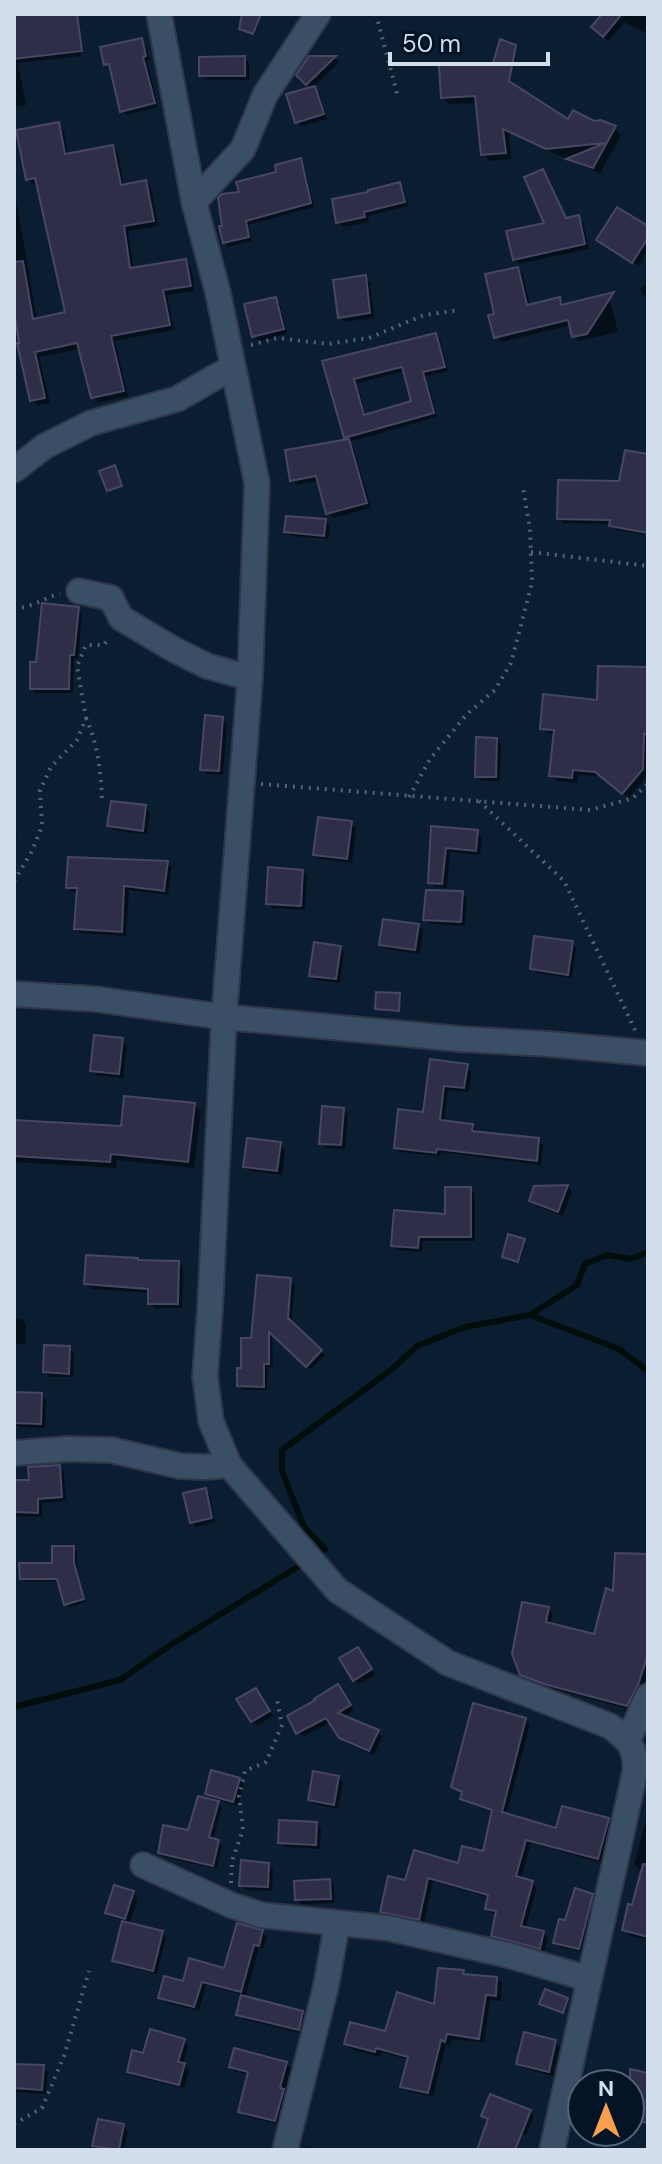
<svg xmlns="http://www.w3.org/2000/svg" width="662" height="2164" font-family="'DM Sans',sans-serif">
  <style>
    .shadow { fill: #0007; fill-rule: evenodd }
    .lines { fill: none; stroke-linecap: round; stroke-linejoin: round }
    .stream { stroke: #000d0b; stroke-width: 6 }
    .building { fill: #2f2e48; stroke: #484763; stroke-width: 2; fill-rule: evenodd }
    .minor-casing { stroke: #2e3647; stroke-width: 28 }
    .path { stroke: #546475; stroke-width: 4; stroke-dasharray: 2 6; stroke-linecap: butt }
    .minor { stroke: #3a4e65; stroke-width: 24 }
  </style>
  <rect width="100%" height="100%" fill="#0b1d31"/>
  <!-- shadow -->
  <g class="shadow">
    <polygon points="14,14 74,14 81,56 18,63 26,105 14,107"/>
    <polygon points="245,14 255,14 261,18 255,35 241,30"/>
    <polygon points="604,14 648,14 648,34 624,22 609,41 602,35"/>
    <polygon points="141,40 146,45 150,60 147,61 158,107 127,115 122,111 111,69 106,64"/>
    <polygon points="244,58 249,63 249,80 206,80 201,75"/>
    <polygon points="310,58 335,58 339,62 314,87 319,93 327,119 302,126 297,122 313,88 299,74"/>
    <polygon points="441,67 569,121 615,128 621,135 600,174 509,133 511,159 490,161 483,154 478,103 449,104 443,97"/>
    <polygon points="58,124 64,130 68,155 112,147 118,152 124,186 146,182 151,187 158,226 128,231 134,270 185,261 191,267 195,291 167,295 174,330 115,341 128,396 98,403 93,397 81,349 39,357 50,403 37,405 32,400 14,297 14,188 37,320 68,314 38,184 34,185 28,179"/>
    <polygon points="300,160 304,165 314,207 248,225 252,241 228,247 224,242 225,227 241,193"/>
    <polygon points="543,171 548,176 568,220 578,217 583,222 589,249 519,264 514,259 547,224"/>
    <polygon points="399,184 404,189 408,206 368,216 369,222 343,227 338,222 371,194"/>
    <polygon points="648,228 648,250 638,266 603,245"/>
    <polygon points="518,269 523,274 530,307 559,300 564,304 606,298 611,303 618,332 579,341 574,336 571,325 501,342 496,337 496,315"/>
    <polygon points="365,278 370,282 374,318 344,322 340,317"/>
    <polygon points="648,282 648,300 640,289"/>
    <polygon points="275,299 280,304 287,334 259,341 254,336"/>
    <path d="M436 335 440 339 448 371 426 376 437 417 349 442 353 446 371 508 333 518 328 513 320 481 297 485 292 480 287 452 350 441 346 437 325 362ZM405 371 413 403 366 416 357 383Z"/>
    <polygon points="648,456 648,535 616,530 611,524 564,523 559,518 621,483"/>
    <polygon points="325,521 330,526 328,539 291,536 286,531"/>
    <polygon points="78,609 82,614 78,659 74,658 73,693 36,693 32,688 38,664"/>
    <polygon points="648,669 648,775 628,798 603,776 578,775 577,783 557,781 551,776 555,734 548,733 542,728 599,703"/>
    <polygon points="222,719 227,724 223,775 207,774 202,769"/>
    <polygon points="496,740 501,744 500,781 482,781 477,776"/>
    <polygon points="145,807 150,812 147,835 114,830 110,826"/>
    <polygon points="351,823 356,828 352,863 320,859 315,854"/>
    <polygon points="433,828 477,832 482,837 480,855 450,852 447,888 435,887 430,882"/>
    <polygon points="14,832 17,835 14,872"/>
    <polygon points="168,863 172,867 168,895 129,890 126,936 81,933 76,929 79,892 73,892 68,887"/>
    <polygon points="303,872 307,876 305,910 272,908 268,903"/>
    <polygon points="462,893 467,898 465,926 430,924 426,919"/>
    <polygon points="418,926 423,930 420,954 386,949 382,944"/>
    <polygon points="572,943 576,948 572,978 537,973 532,969"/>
    <polygon points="340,948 344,952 340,983 316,980 311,975"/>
    <polygon points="399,995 401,997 400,1012 379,1010 377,1009"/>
    <polygon points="122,1040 127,1045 123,1078 97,1075 92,1071"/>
    <polygon points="432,1062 467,1066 471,1071 469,1092 448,1090 444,1123 472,1126 477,1130 477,1134 538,1140 543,1145 541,1165 441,1152 440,1156 400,1152 396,1147 425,1114"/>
    <polygon points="194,1104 201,1111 194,1168 117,1160 116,1168 14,1162 14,1122 123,1128"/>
    <polygon points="343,1110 348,1115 345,1149 326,1148 321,1143"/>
    <polygon points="280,1144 285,1149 282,1175 250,1171 245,1167"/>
    <polygon points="568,1187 572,1192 563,1216 536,1206 531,1201 536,1188"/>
    <polygon points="470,1189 475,1194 475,1241 423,1241 422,1252 398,1250 393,1245 447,1216"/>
    <polygon points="524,1241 526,1243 520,1262 506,1258"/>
    <polygon points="178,1263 183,1268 182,1308 155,1308 150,1303 150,1293 91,1289 86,1284"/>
    <polygon points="290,1280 295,1285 291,1324 325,1355 311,1369 272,1333 273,1367 268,1367 267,1390 243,1390 239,1386 253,1340"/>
    <polygon points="14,1319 21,1319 26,1324 25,1344 14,1344"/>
    <polygon points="69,1348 74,1353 73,1377 49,1377 45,1372"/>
    <polygon points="41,1395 46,1400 45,1428 19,1427 14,1422"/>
    <polygon points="59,1467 64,1472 66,1501 42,1503 42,1517 14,1516 14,1482 32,1483"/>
    <polygon points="205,1490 210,1495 215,1522 196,1527 191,1522"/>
    <polygon points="73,1548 77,1551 77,1568 86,1602 69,1607 66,1604 60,1581 25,1582 22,1579 54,1565"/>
    <polygon points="648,1556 648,1672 642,1690 632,1710 551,1688 527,1679 522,1674 548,1609 553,1613 550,1625 595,1637 615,1593"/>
    <polygon points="362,1654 375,1675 359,1684 355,1680"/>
    <polygon points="342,1691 354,1710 343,1718 378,1732 382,1737 374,1755 346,1743 331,1722 303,1737 298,1732"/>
    <polygon points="260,1695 273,1716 257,1726 252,1721"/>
    <polygon points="525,1719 530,1724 506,1815 558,1830 608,1820 613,1825 602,1863 531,1843 521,1878 532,1883 537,1888 525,1929 543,1933 548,1938 544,1952 498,1940 493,1935 497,1914 492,1913 487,1909 490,1898 433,1881 424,1923 387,1916 382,1911 406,1882 459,1865 484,1853 494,1812 467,1803 462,1798 463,1793 454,1786"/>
    <polygon points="338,1777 343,1782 338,1809 314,1804 310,1800"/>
    <polygon points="239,1779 244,1784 238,1806 214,1799 222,1807 213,1840 222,1846 217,1869 164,1857 160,1853 189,1833 216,1803 207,1794"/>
    <polygon points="648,1813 648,1940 631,1936 624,1929 633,1907 643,1872 634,1865"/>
    <polygon points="316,1823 321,1828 320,1849 285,1847 280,1843"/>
    <polygon points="269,1865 273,1869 272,1891 246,1890 241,1885"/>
    <polygon points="329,1881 334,1886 335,1903 302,1904 297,1900"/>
    <polygon points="115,1887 133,1893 138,1898 129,1925 162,1933 166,1937 157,1974 119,1965 114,1960 124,1921 112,1917 107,1912"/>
    <polygon points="592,1896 597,1900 583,1952 560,1947 555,1942 566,1922"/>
    <polygon points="262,1932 267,1937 263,1949 259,1948 245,1999 302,2013 307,2017 303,2034 243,2019 238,2014 243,1995 206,1985 199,2011 165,2002 161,1997 184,1983 226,1970"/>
    <polygon points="463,1972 467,1977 496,1979 502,1984 501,2001 490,2000 484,2043 452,2039 450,2046 446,2044 433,2097 408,2091 402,2086 409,2060 382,2052 380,2057 351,2049 346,2044 386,2034 436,2006"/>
    <polygon points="184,2041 188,2046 183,2064 189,2070 184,2088 134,2076 129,2071 144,2055"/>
    <polygon points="555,2042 560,2047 553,2076 523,2068 519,2064"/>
    <polygon points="286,2063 291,2068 285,2093 287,2095 280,2125 245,2116 240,2111 250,2075 236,2072 231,2067"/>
    <polygon points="14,2066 43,2067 48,2072 46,2094 14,2092"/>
    <polygon points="530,2111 534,2116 526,2136 520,2133 514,2150 479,2150 489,2122 483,2116"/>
    <polygon points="123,2126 128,2131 124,2150 99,2150 94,2146"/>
    <polygon points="305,2146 322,2150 303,2150"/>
  </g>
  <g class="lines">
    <!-- stream -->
    <g class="stream">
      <polyline points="530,1315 619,1349 648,1371"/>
      <polyline points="316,1555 325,1549 304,1527 282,1471 282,1450 391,1370 417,1346 465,1327 530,1315 577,1285 585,1264 607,1255 631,1259 648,1252"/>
      <polyline points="14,1707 120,1680 172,1644 304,1563"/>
    </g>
  </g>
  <!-- building -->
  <g class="building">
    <polygon points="14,14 77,14 82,51 14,59"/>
    <polygon points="242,14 261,14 253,34 239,29"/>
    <polygon points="602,14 622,14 603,37 591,27"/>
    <polygon points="142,38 146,56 143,57 155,103 120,112 109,64 104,65 100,47"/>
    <polygon points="500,39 516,45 509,81 568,119 573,110 594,121 601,120 616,126 593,168 566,159 605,143 546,149 503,129 506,153 481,155 475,96 441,98 439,65 493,63"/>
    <polygon points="245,56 245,76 199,76 199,57"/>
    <polygon points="309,56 336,56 306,85 296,75"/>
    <polygon points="315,86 324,114 295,123 286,94"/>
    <polygon points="59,122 65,154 113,145 121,185 146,180 154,221 124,226 130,268 186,259 191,286 163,290 170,325 111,336 124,391 91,398 77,343 35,352 45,398 30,401 17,343 19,343 14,310 14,262 23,261 33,319 65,312 35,178 26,180 16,130"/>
    <polygon points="301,158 311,203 246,221 249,237 223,243 219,226 222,226 218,198 222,194 239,192 236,182 276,172 275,165"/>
    <polygon points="543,169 566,218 579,215 585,244 513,260 506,231 544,223 524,177"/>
    <polygon points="400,182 405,202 364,212 365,217 336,223 332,199 368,192 368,190"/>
    <polygon points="617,207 648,226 648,238 632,263 596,240"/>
    <polygon points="518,267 527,305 560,297 561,305 614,292 587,334 572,337 568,320 494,338 488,315 494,314 485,274"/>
    <polygon points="366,275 370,313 338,318 333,280"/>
    <polygon points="276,297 284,329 252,337 244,304"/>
    <path d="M436 333 445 367 423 372 434 413 344 438 322 361ZM402 367 411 401 364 415 354 379Z"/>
    <polygon points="349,439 367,503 326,514 316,476 290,481 285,450"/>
    <polygon points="625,450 648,454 648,533 609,526 610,520 557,519 558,480 619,481"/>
    <polygon points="115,465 122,486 107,491 99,471"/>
    <polygon points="286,516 326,519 324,536 284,532"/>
    <polygon points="42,603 79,607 74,655 70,655 69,689 30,689 30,662 36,662"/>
    <polygon points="598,666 648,667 648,734 644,734 643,769 622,794 595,772 573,770 572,778 549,776 554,730 540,729 543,694 597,700"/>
    <polygon points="205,715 223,717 219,771 200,770"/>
    <polygon points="476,737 497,738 496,777 475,777"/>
    <polygon points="111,801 146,805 143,831 107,826"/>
    <polygon points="318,817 352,821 347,859 313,855"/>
    <polygon points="431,826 478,830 476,851 446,848 442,884 428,883"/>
    <polygon points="68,857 168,861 164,891 124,886 122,932 74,929 77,888 66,888"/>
    <polygon points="268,867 303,870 301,906 266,904"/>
    <polygon points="426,890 463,891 461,922 423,920"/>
    <polygon points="383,919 419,924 415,950 379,945"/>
    <polygon points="534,936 573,941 568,975 530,969"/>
    <polygon points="314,942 341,946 336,979 309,976"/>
    <polygon points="376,992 400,993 399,1011 375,1009"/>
    <polygon points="94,1035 123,1038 119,1074 90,1071"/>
    <polygon points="430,1059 468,1064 464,1088 444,1086 440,1120 473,1124 472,1131 539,1138 537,1161 437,1149 436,1153 394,1148 398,1109 423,1112"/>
    <polygon points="124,1096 195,1103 188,1162 111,1154 110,1162 14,1156 14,1120 121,1126"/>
    <polygon points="322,1106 344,1108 341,1145 319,1144"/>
    <polygon points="247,1138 281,1142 277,1171 243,1167"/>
    <polygon points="568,1185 558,1212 529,1201 534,1186"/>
    <polygon points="445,1187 471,1187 471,1237 419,1237 418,1248 391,1246 394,1210 445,1214"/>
    <polygon points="508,1234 525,1239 518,1262 502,1257"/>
    <polygon points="86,1255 138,1258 138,1260 179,1261 178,1304 148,1304 148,1289 84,1284"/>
    <polygon points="257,1275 291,1278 288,1318 322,1350 306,1367 269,1332 269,1364 264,1364 264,1387 237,1386 237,1368 241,1368 241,1338 251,1338"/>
    <polygon points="44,1345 70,1346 69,1374 43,1372"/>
    <polygon points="14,1392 42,1393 41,1424 14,1423"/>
    <polygon points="60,1465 62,1497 38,1499 38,1513 14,1512 14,1480 29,1480 28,1467"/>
    <polygon points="206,1488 212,1518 190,1523 183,1493"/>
    <polygon points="52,1546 74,1546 74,1563 84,1599 64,1605 57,1579 20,1579 19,1563 52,1563"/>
    <polygon points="615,1553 648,1554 648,1654 638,1685 627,1706 544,1684 520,1675 512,1654 522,1602 549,1607 546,1622 594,1634 606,1588 613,1591"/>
    <polygon points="358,1647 372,1669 353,1681 339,1658"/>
    <polygon points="338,1684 351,1705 338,1713 379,1730 369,1751 339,1738 326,1718 296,1734 287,1716 315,1700 314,1699"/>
    <polygon points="256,1688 270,1711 251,1722 236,1699"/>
    <polygon points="473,1703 526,1718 502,1812 556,1828 562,1806 609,1818 598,1859 526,1840 516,1876 533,1881 521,1926 544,1931 540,1949 491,1936 496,1911 485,1909 488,1895 428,1878 419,1920 380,1912 388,1876 405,1880 414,1850 458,1863 462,1846 483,1851 492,1810 460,1799 462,1792 451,1787"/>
    <polygon points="211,1770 240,1778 233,1802 205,1794"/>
    <polygon points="313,1771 339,1776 334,1805 308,1800"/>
    <polygon points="198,1796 219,1801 209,1837 219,1840 213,1866 158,1853 163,1825 188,1830"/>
    <polygon points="279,1820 317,1822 316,1845 278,1843"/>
    <polygon points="241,1860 269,1863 268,1887 239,1886"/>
    <polygon points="643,1864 648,1865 648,1937 622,1930 628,1904 632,1905"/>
    <polygon points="330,1879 331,1899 295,1900 294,1881"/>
    <polygon points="114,1885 134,1891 125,1919 105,1913"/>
    <polygon points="575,1888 593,1894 579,1949 553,1943 559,1919 565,1920"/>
    <polygon points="122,1921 163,1931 153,1971 112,1961"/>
    <polygon points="237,1923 263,1930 259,1946 254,1945 241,1992 202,1982 194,2007 158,1998 164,1976 183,1981 189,1958 224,1968"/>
    <polygon points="438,1968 464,1970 463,1974 497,1977 496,1996 486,1995 479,2039 447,2034 445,2042 441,2040 428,2093 400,2087 408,2057 376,2048 375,2052 344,2044 350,2022 385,2031 397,1992 434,2004"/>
    <polygon points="545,1989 568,1998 563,2013 539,2004"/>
    <polygon points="241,1995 303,2011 299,2030 236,2015"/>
    <polygon points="150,2029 185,2039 178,2062 185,2063 179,2085 127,2072 132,2050 143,2053"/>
    <polygon points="524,2032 556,2040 549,2072 516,2064"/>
    <polygon points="234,2048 287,2062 280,2088 284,2089 275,2121 238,2112 248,2072 229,2067"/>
    <polygon points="14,2064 44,2065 42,2090 14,2088"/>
    <polygon points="630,2069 648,2073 648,2123 630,2119"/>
    <polygon points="490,2094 531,2110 515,2150 477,2150 488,2119 481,2116"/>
    <polygon points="98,2119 124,2124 119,2150 92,2146"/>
  </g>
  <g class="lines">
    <defs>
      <g id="minor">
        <path d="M159 14 194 202 218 293 257 483 250 678 224 1017 210 1309 205 1376 211 1421 229 1465 337 1590 448 1663 610 1726C630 1741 636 1747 635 1772L552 2150"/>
        <polyline points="194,202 243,149 265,95 318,14"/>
        <polyline points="14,470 45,446 91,423 177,399 233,367"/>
        <polyline points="79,591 111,598 121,618 173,649 207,666 250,678"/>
        <polyline points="14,994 95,999 224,1017 460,1039 549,1044 648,1053"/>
        <polyline points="14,1453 69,1449 111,1450 180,1466 205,1467 229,1465"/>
        <polyline points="628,1740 648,1696"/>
        <polyline points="143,1865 231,1905 261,1915 388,1928 508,1955 589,1979"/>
        <polyline points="285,2150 326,1986 337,1924"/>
      </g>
    </defs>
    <!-- minor casing -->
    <use href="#minor" class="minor-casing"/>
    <!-- path -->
    <g class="path">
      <polyline points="376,14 398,97"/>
      <polyline points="251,345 277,338 328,344 369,338 424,315 460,310"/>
      <polyline points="531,552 648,566"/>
      <path d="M14 608C31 609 44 597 60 594"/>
      <path d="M86 718C98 745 101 772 102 801"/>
      <polyline points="261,784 590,810 633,798 648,784"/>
      <polyline points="409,797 430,759 467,714 495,690 511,663 532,583 530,529 523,488"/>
      <polyline points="479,801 564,881 636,1032"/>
      <polyline points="14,881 32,851 42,826 40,790 51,767 77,740 86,718 77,666 86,645 104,645 109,637"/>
      <polyline points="231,1883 232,1861 243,1830 239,1796 245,1771 266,1762 282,1725 277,1700"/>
      <polyline points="14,2124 42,2108 64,2056 89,1971"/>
    </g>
    <!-- minor -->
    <use href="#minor" class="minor"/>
  </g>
  <!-- border -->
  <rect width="662" height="2164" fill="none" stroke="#d2deec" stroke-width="32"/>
  <!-- north arrow -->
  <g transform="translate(606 2108)"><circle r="38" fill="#031427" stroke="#566576" stroke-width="2"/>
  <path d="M0-6L14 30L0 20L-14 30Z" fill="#fa9f4f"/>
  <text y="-12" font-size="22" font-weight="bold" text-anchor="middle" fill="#d2deec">N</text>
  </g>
  <!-- scale -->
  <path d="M390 52v12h158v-12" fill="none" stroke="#d2deec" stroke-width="4"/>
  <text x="402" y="52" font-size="24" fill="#d2deec" stroke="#031427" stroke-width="6" paint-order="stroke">50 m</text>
</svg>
